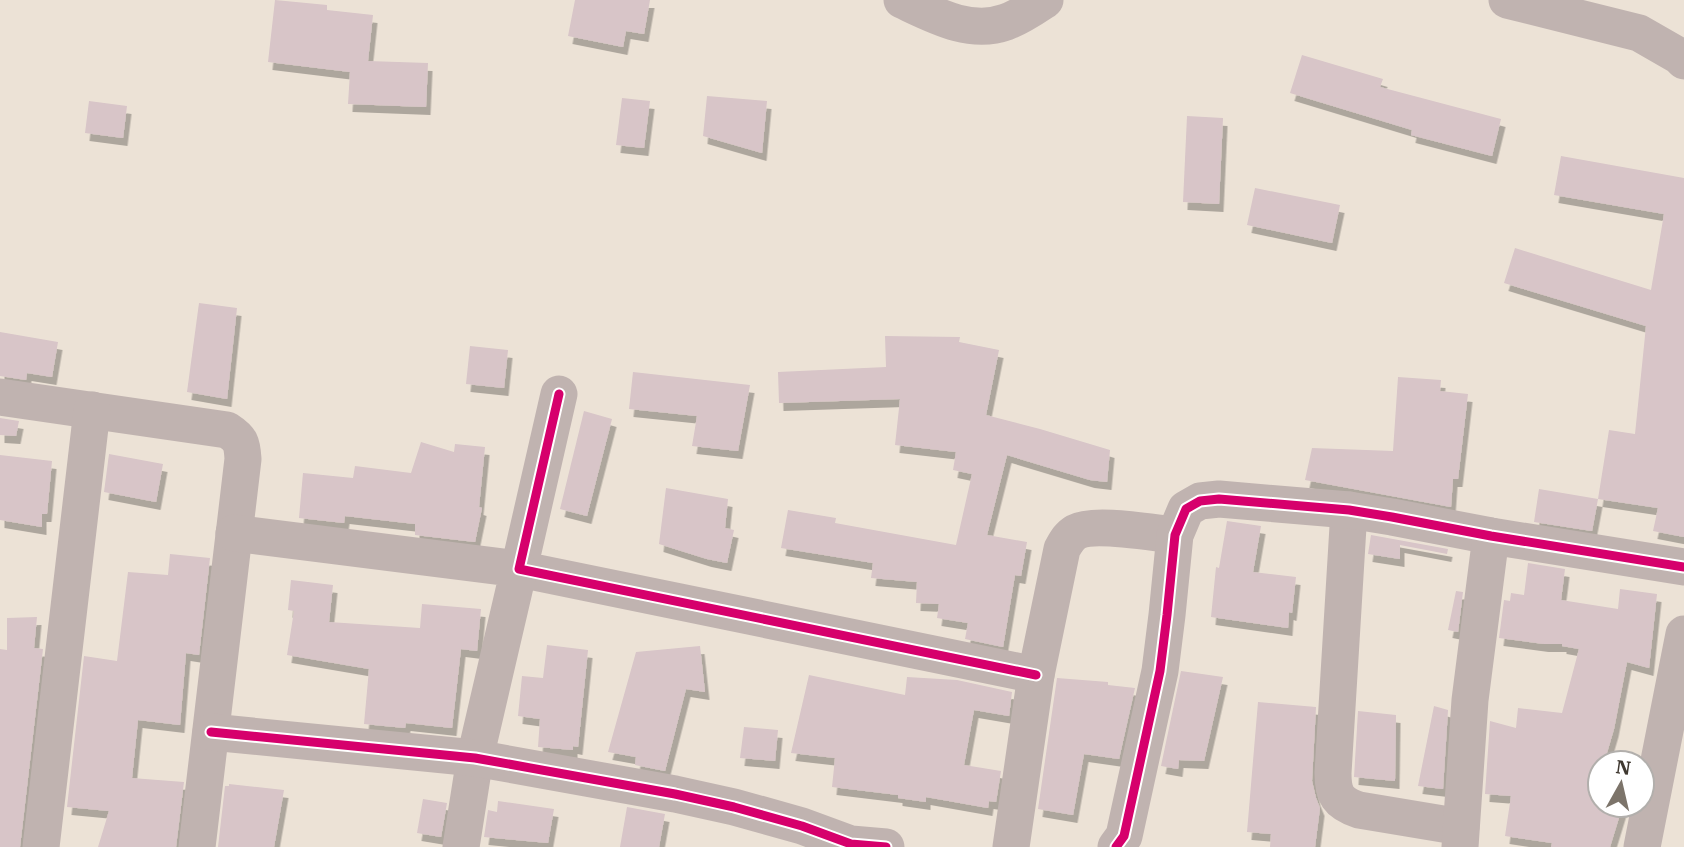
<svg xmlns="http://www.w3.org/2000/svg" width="1684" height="847" font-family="'IBM Plex Serif',serif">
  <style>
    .building { fill: #d8c5c8; filter: url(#shadow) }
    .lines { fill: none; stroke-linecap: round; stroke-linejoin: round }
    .minor { stroke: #c0b3b0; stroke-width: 37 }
    .cycleway-casing { stroke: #fff; stroke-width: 13 }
    .cycleway { stroke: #d6006c; stroke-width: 9 }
  </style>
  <defs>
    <filter id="shadow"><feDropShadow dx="4.5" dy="8" stdDeviation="0" flood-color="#0004"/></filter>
  </defs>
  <rect width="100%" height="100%" fill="#ece2d6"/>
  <!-- building -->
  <g class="building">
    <polygon points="275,0 327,5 327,10 373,15 368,61 428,63 426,107 348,104 350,72 268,62"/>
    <polygon points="575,0 650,0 644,34 626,31 623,47 568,36"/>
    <polygon points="1302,55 1383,79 1380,87 1501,119 1492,156 1411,135 1412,130 1290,93"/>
    <polygon points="707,96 767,101 762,153 703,136"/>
    <polygon points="622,98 650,101 644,148 616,145"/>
    <polygon points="89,101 127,106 123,138 85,133"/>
    <polygon points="1187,116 1223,118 1219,204 1183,202"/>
    <polygon points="1561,156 1684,178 1684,537 1653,531 1658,508 1598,499 1592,531 1534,522 1539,489 1598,499 1609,430 1635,434 1646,326 1504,283 1515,248 1651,290 1664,214 1554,195"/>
    <polygon points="1255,188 1340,205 1332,243 1247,225"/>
    <polygon points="199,303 237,308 227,399 187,392"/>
    <polygon points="0,332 58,342 52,377 27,373 26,380 0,376"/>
    <polygon points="885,336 960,337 959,342 999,350 986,415 1040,429 1110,450 1107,482 1090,480 1007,455 987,535 1027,542 1021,576 1015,575 1003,647 965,639 968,623 937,618 939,604 916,603 917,582 871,578 873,563 781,548 788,510 836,518 835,523 956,545 972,474 953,470 956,452 895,445 900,399 779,403 778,372 886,367"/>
    <polygon points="470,346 508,350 504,388 466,384"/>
    <polygon points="633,372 750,385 738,451 692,446 697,416 629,409"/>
    <polygon points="1398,377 1441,380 1440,391 1468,394 1458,479 1453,479 1451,507 1305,480 1312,448 1393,451"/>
    <polygon points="584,411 612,419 587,516 560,509"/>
    <polygon points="0,418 19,421 16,436 0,435"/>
    <polygon points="421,442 454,452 455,444 485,447 479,507 482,508 475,542 415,535 415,524 345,516 344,523 299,518 303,473 353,478 355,466 411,473"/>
    <polygon points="109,454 163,464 156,502 104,492"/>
    <polygon points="0,455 52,461 47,514 42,514 42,527 0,520"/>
    <polygon points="666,488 728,499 725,528 734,530 727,563 707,559 659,544"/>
    <polygon points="1227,521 1261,526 1253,572 1296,577 1292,613 1289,612 1288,628 1211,617 1216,567 1219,568"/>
    <polygon points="1371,535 1448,549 1447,554 1400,545 1400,559 1368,554"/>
    <polygon points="170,554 210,558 199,655 186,653 180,725 138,720 132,778 184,782 176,847 98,847 109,811 67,807 84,656 117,661 128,572 168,575"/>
    <polygon points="1528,563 1565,569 1561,600 1618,609 1620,589 1657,594 1649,668 1627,662 1614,729 1604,763 1600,763 1600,776 1593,798 1600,800 1600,805 1615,805 1622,808 1610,847 1551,847 1552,843 1505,836 1511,796 1485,794 1490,721 1516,728 1518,708 1562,713 1579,649 1562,646 1562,644 1544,644 1499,638 1504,600 1510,601 1511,593 1524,595"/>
    <polygon points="291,580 333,585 329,622 420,628 422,604 481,609 477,651 461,649 452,728 406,723 405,728 364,724 369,669 287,655 294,611 288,610"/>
    <polygon points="1456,591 1463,592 1458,632 1448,630"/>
    <polygon points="37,617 34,648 43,649 20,847 0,847 0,649 7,650 7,618"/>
    <polygon points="547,645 588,650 578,747 573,746 573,750 538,747 540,719 518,716 522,676 543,678"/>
    <polygon points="700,646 705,692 686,689 665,771 635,765 636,757 608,752 636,652"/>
    <polygon points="1181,671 1223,677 1204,761 1179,760 1178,769 1161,766"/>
    <polygon points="809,675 905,695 907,677 957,680 1012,692 1009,716 974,710 964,765 1001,771 996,802 989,801 988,808 926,797 926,802 898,798 898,795 832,787 835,758 791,753"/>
    <polygon points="1057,678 1108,682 1108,685 1135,688 1119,759 1084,754 1073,815 1038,809"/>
    <polygon points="1258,702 1316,707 1312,781 1316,798 1320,808 1315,847 1270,847 1271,834 1247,832"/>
    <polygon points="1434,706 1448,710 1443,789 1418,786"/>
    <polygon points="1358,711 1396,715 1395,781 1354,777"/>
    <polygon points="744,727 778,730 775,761 740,758"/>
    <polygon points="229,784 284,790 274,847 218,847 225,786 229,786"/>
    <polygon points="423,799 447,803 441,837 417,833"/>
    <polygon points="498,801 554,809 548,843 484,837 488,810 497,812"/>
    <polygon points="627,807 665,814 659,847 620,847"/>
  </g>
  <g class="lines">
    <!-- minor -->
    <g class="minor">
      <path d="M902 0C934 15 970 35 1006 22 1020 17 1033 8 1045 0"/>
      <polyline points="1507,0 1639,33 1679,56 1684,61"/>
      <polyline points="559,394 519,569 1036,675"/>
      <path d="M0 397 227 430C241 439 242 443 243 459L197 847"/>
      <path d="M1349 510 1333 773C1333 795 1338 803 1359 810L1461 827"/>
      <polyline points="234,533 519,569 475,758 461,847"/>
      <polyline points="211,732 475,758 675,794 734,807 802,826 851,844 886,847"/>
      <polyline points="41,847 92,410"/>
      <path d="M1011 847 1036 675 1062 549C1066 542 1069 536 1076 532 1094 522 1153 533 1175 535"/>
      <polyline points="1116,847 1124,836 1160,671 1167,615 1175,535 1186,509 1200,501 1219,499 1349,510 1392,517 1491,536 1684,567"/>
      <polyline points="1460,847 1470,700 1491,536"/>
      <polyline points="1642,847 1684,634"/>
    </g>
    <defs>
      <g id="cycleway">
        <polyline points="559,394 519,569 1036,675"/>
        <polyline points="211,732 475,758 675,794 734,807 802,826 851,844 886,847"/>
        <polyline points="1116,847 1124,836 1160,671 1167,615 1175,535 1186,509 1200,501 1219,499 1349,510 1392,517 1491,536 1684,567"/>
      </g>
    </defs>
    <!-- cycleway casing -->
    <use href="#cycleway" class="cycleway-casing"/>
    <!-- cycleway -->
    <use href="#cycleway" class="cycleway"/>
  </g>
  <!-- north arrow -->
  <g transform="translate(1621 784) rotate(8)"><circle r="33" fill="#ffffff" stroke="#b2afac" stroke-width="2"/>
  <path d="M0-5L12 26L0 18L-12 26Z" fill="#7c746a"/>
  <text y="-10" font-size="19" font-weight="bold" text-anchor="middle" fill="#3f3830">N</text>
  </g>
</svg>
